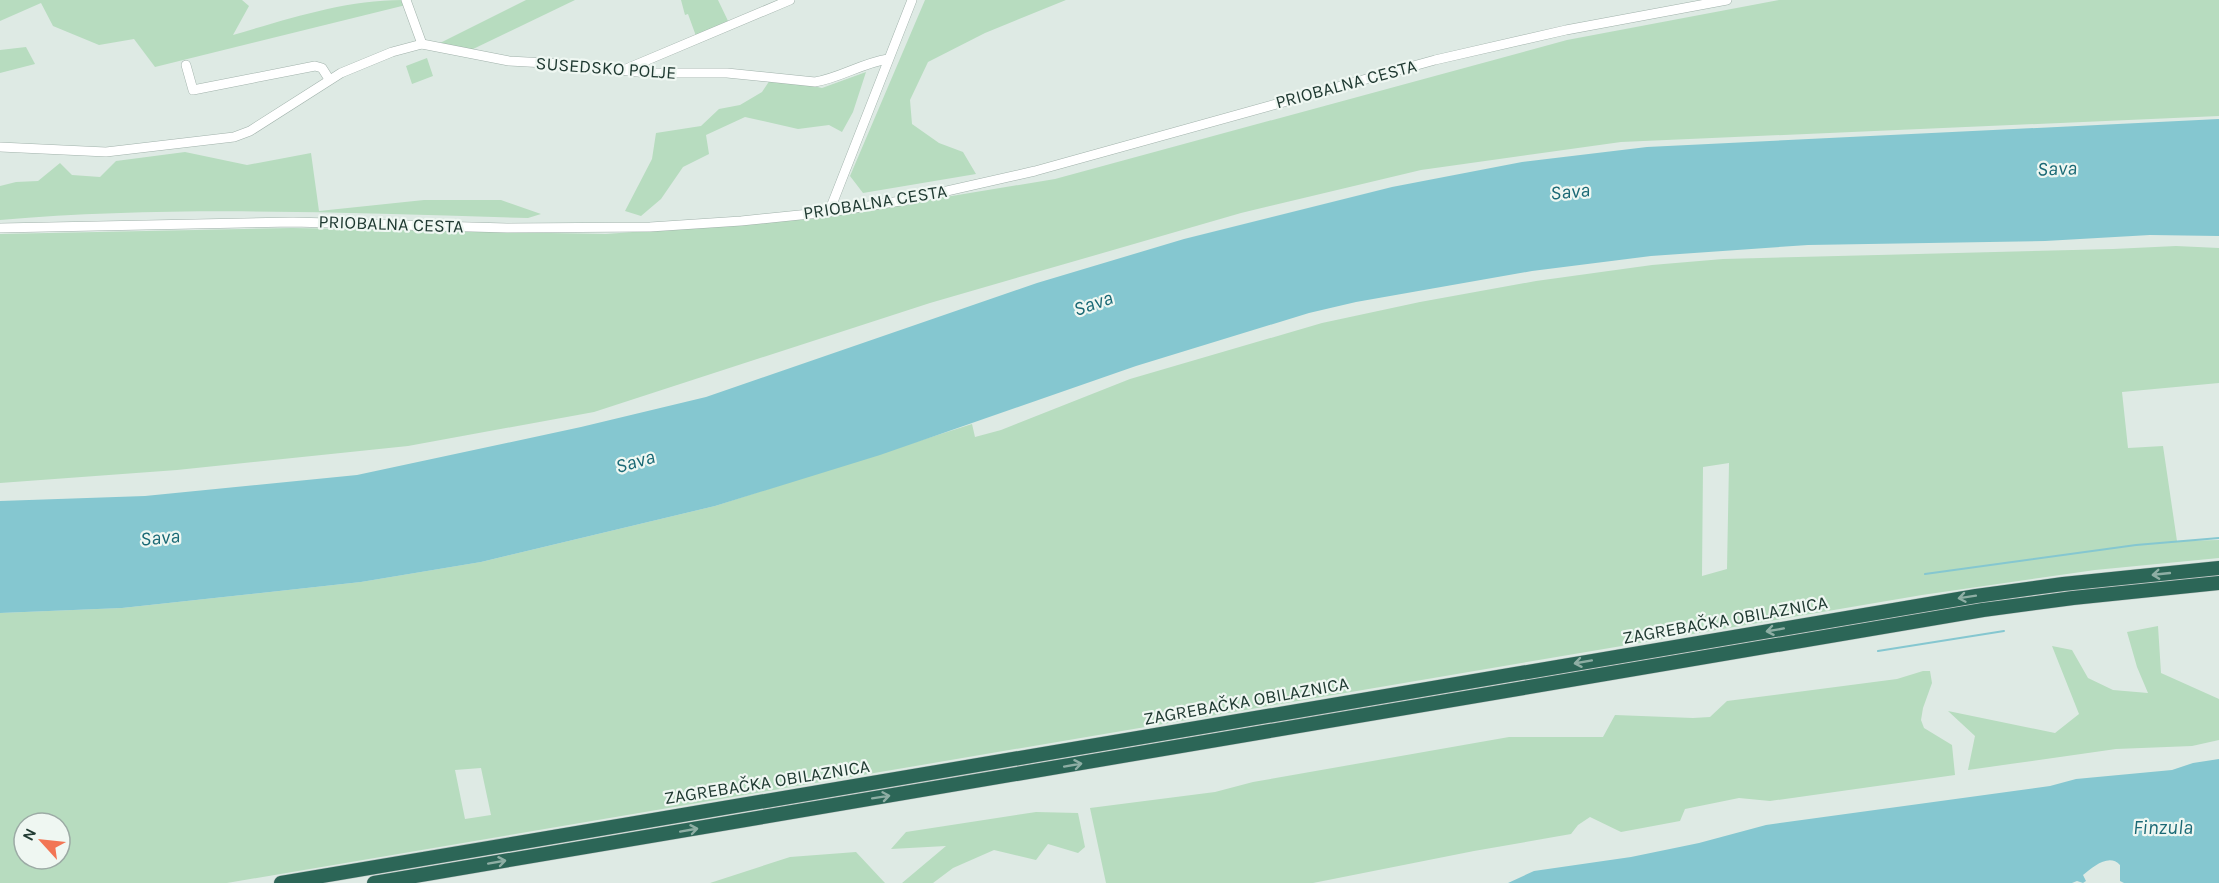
<svg xmlns="http://www.w3.org/2000/svg" width="2219" height="883" font-family="Karla,sans-serif">
  <style>
    .green { fill: #b7dcbf; fill-rule: evenodd }
    .water { fill: #85c7d0 }
    .lines { fill: none; stroke-linecap: round; stroke-linejoin: round }
    .stream { stroke: #85c7d0; stroke-width: 2 }
    .minor-casing { stroke: #a1b2ab; stroke-width: 10 }
    .highway-casing { stroke: #bcc4c2; stroke-width: 15 }
    .minor { stroke: #fff; stroke-width: 9 }
    .highway { stroke: #2c6657; stroke-width: 14 }
    .oneway { stroke: #8eaea4 }
    .labels { text-anchor: middle; stroke-width: 4.5; stroke-linejoin: round; paint-order: stroke }
    .street-label { font-size: 18px; fill: #203a32; stroke: #eff7f2 }
    .water-label { font-size: 20px; font-style: italic; fill: #1a6975; stroke: #eff7f2 }
  </style>
  <rect width="100%" height="100%" fill="#deeae4"/>
  <!-- green -->
  <g class="green">
    <path d="M0 0H242L249 6 233 35C288 19 345 0 402 0L406 5 155 67 134 39 99 45 53 26 41 3 0 21Z"/>
    <polygon points="526,0 575,0 471,50 438,44"/>
    <polygon points="681,0 718,0 729,23 696,36 688,14 685,15"/>
    <polygon points="925,0 1066,0 985,33 928,62 910,100 912,124 939,143 963,152 976,174 863,193 850,176"/>
    <polygon points="1779,0 2219,0 2219,116 1621,142 1421,170 1241,213 930,303 594,412 408,446 177,470 0,483 0,234 292,228 606,234 819,218 1055,179 1567,40"/>
    <polygon points="26,47 35,64 0,73 0,50"/>
    <polygon points="427,58 433,76 412,84 406,66"/>
    <polygon points="866,72 853,112 842,132 829,125 798,129 745,117 706,135 709,154 683,167 661,199 641,216 625,211 652,159 656,133 701,126 719,109 740,105 762,92 772,77 822,88"/>
    <path d="M185 152 247 165 311 153 319 211 424 200H501L541 214 528 218C353 213 175 205 0 220V186L16 182 38 181 60 163 72 175 100 177 116 161Z"/>
    <path d="M2176 246 2219 248V383L2122 392 2128 448 2163 446 2177 541 2219 540V558L2095 570 1922 595 227 883H0V613L122 608 361 582 481 562 715 506 972 424 975 437 1001 430 1130 379 1322 323 1420 302 1536 281 1652 265 1723 259 2113 249ZM1729 463 1727 569 1702 576 1703 467ZM481 768 491 815 465 819 455 770ZM24 823H60V859H24Z"/>
    <polygon points="2158,626 2161,673 2219,699 2219,740 2192,746 2116,749 1968,770 1975,736 1948,711 2055,733 2079,714 2052,646 2072,650 2088,678 2113,690 2148,693 2137,667 2127,632"/>
    <polygon points="1923,671 1930,671 1932,683 1923,708 1921,720 1924,728 1952,745 1955,775 1770,801 1739,798 1685,809 1680,821 1621,832 1590,817 1578,825 1571,834 1474,851 1313,883 1106,883 1090,808 1215,792 1253,782 1509,737 1603,737 1615,715 1693,718 1710,717 1727,701 1897,679"/>
    <polygon points="1036,812 1078,813 1085,847 1078,853 1048,844 1036,860 994,850 953,868 933,883 902,883 946,846 891,849 906,832"/>
    <polygon points="856,852 885,883 710,883 790,857"/>
  </g>
  <!-- water -->
  <g class="water">
    <polygon points="2219,119 2219,236 2150,235 2045,241 1808,245 1651,256 1532,271 1356,302 1309,313 1136,366 880,455 715,506 481,562 361,582 122,608 0,613 0,501 145,496 357,475 581,427 706,397 1037,283 1184,239 1392,187 1522,162 1647,147"/>
    <path d="M2219 759V883H2124L2120 881V865C2109 853 2093 867 2083 875L2086 881 2083 883 2077 881 2072 883H1508L1534 871 1631 857 1699 843 1766 825 2050 786 2076 779 2172 770 2193 763Z"/>
  </g>
  <g class="lines">
    <!-- stream -->
    <g class="stream">
      <polyline points="1925,574 2136,545 2219,538"/>
      <polyline points="1878,651 2004,631"/>
    </g>
    <defs>
      <g id="minor">
        <polyline points="406,0 422,44"/>
        <polyline points="186,65 193,90 315,66 322,68 329,79"/>
        <polyline points="626,69 790,0"/>
        <path d="M0 147 106 152 234 137 250 131 341 73 392 52 422 44 509 61 564 64 647 73H727L815 82C840 78 862 63 888 59"/>
        <polyline points="829,212 912,0"/>
        <polyline points="0,228 293,222 507,228 650,227 741,221 829,212 907,200 1035,171 1435,60 1566,30 1727,0"/>
      </g>
      <g id="highway">
        <polyline points="281,883 1976,596 2063,584 2219,568"/>
        <polyline points="374,883 1983,610 2073,598 2219,583"/>
      </g>
    </defs>
    <!-- minor casing -->
    <use href="#minor" class="minor-casing"/>
    <!-- highway casing -->
    <use href="#highway" class="highway-casing"/>
    <!-- minor -->
    <use href="#minor" class="minor"/>
    <!-- highway -->
    <use href="#highway" class="highway"/>
  </g>
  <!-- one-way arrows -->
  <defs><path id="oneway-shaft" d="M-6 0H5M1.5-3L5.5 0L1.5 3" fill="none" stroke-width="1.6" stroke-linecap="round" stroke-linejoin="round" transform="scale(1.5)"/></defs>
  <g class="oneway">
    <use href="#oneway-shaft" transform="translate(2161 574) rotate(174)"/>
    <use href="#oneway-shaft" transform="translate(1967 597) rotate(171)"/>
    <use href="#oneway-shaft" transform="translate(1775 630) rotate(170)"/>
    <use href="#oneway-shaft" transform="translate(1583 662) rotate(170)"/>
    <use href="#oneway-shaft" transform="translate(1073 765) rotate(-10)"/>
    <use href="#oneway-shaft" transform="translate(881 797) rotate(-9)"/>
    <use href="#oneway-shaft" transform="translate(689 830) rotate(-10)"/>
    <use href="#oneway-shaft" transform="translate(497 862) rotate(-10)"/>
  </g>
  <g class="labels">
    <!-- street labels -->
    <g class="street-label">
      <text transform="translate(606 68) rotate(4)" y="6">SUSEDSKO POLJE</text>
      <text transform="translate(1346 84) rotate(-15)" y="6">PRIOBALNA CESTA</text>
      <text transform="translate(875 202) rotate(-9)" y="6">PRIOBALNA CESTA</text>
      <text transform="translate(391 224) rotate(2)" y="6">PRIOBALNA CESTA</text>
      <text transform="translate(1725 620) rotate(-10)" y="6">ZAGREBAČKA OBILAZNICA</text>
      <text transform="translate(1246 701) rotate(-10)" y="6">ZAGREBAČKA OBILAZNICA</text>
      <text transform="translate(767 782) rotate(-9)" y="6">ZAGREBAČKA OBILAZNICA</text>
    </g>
    <!-- water labels -->
    <g class="water-label">
      <text transform="translate(2057 168) rotate(-2)" y="7">Sava</text>
      <text transform="translate(1570 191) rotate(-5)" y="7">Sava</text>
      <text transform="translate(1093 303) rotate(-19)" y="7">Sava</text>
      <text transform="translate(635 461) rotate(-16)" y="7">Sava</text>
      <text transform="translate(160 537) rotate(-5)" y="7">Sava</text>
      <text x="2163" y="834">Finzula</text>
    </g>
  </g>
  <!-- north arrow -->
  <g transform="translate(42 841) rotate(297)"><circle r="28" fill="#eff7f2" stroke="#9caba5" stroke-width="1.5"/>
  <path d="M0-4.5L10 22L0 15L-10 22Z" fill="#f27554"/>
  <text y="-9" font-size="16" font-weight="bold" text-anchor="middle" fill="#203a32">N</text>
  </g>
</svg>
